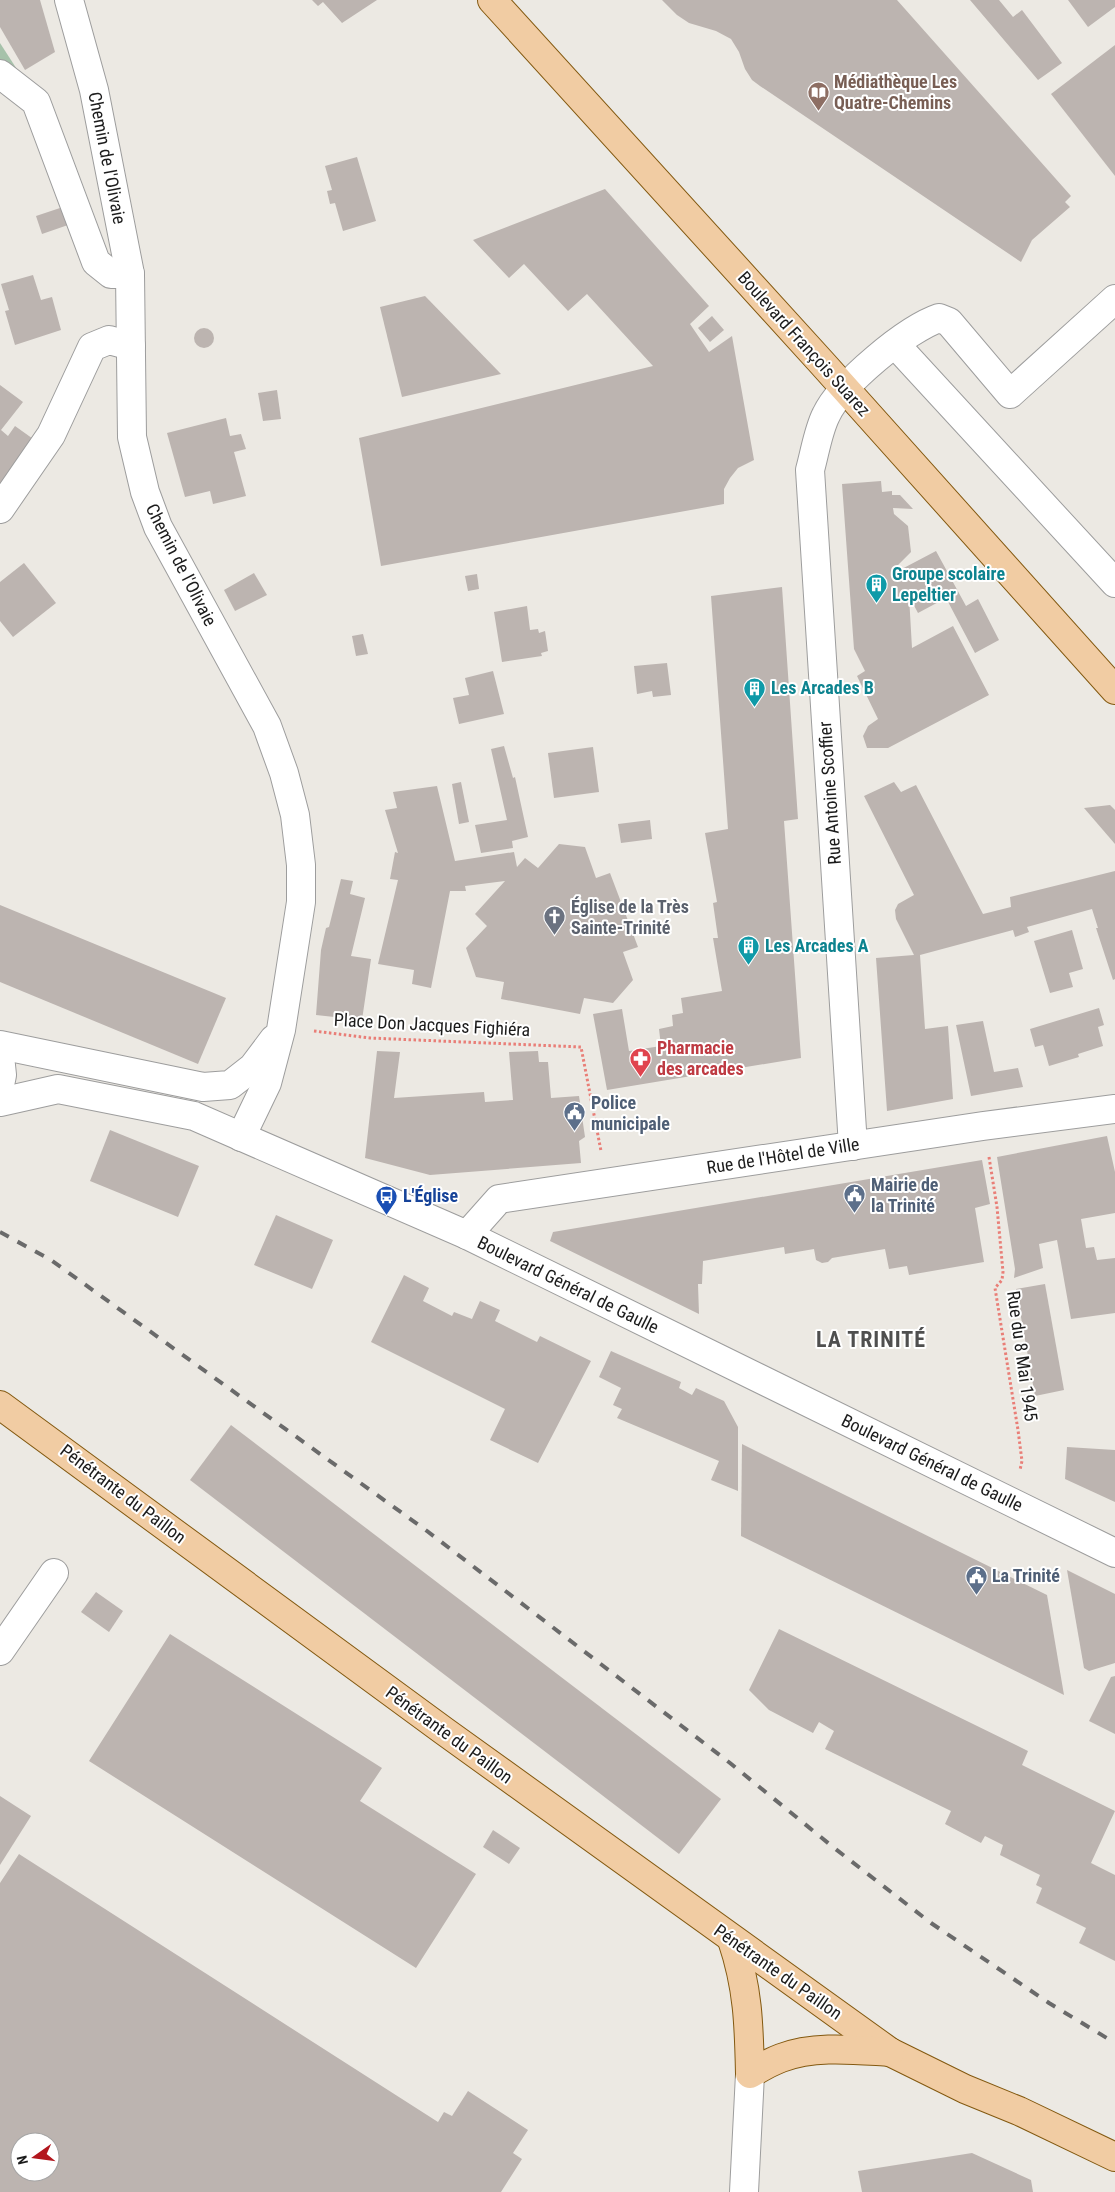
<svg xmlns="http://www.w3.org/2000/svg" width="1115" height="2192" font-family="'Roboto Condensed',sans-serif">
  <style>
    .cemetery { fill: #a6c2aa }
    .building { fill: #bcb4b0; fill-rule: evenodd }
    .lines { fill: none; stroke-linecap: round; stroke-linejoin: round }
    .minor-casing { stroke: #9d9d9d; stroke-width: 30 }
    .major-casing { stroke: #835910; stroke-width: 30 }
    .path { stroke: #e97e77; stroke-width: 3; stroke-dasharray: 2.5 2.5; stroke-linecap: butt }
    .minor { stroke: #fff; stroke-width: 28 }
    .major { stroke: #f1cca3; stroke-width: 28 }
    .rail { stroke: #6a6a6a; stroke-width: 4; stroke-dasharray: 10 10; stroke-linecap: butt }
    .labels { text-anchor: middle; stroke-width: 4; stroke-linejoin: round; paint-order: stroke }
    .education-label { font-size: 18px; font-weight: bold; fill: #785e54; stroke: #fff; text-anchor: start }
    .street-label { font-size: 18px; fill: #1c1c1c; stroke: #fff }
    .culture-label { font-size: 18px; font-weight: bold; fill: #0d838f; stroke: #fff; text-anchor: start }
    .worship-label { font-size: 18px; font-weight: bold; fill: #5b616d; stroke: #fff; text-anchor: start }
    .health-label { font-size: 18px; font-weight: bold; fill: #be3a42; stroke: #fff; text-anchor: start }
    .service-label { font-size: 18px; font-weight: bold; fill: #4e5e75; stroke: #fff; text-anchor: start }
    .transit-label { font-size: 18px; font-weight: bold; fill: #164399; stroke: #fff; text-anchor: start }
    .district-label { font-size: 22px; font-weight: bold; letter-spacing: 1px; fill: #4f4f4f; stroke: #fff }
  </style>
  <rect width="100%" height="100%" fill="#ece9e3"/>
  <!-- cemetery -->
  <polygon class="cemetery" points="0,43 20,74 0,86"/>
  <!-- building -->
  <g class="building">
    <polygon points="0,0 40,0 55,52 25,70 0,27"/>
    <polygon points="312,0 377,0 342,23 323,2 318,6"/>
    <polygon points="662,0 897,0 1071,196 1065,202 1070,207 1032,240 1021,262 760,86 752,80 745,69 739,52 731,39 716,31 689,23 677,15"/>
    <polygon points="970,0 999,0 1013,17 1022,10 1062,63 1038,80"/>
    <polygon points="1068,0 1115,0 1115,7 1088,27"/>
    <polygon points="1115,45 1115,176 1051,94"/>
    <polygon points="357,157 376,221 343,231 335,203 330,204 327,191 332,190 325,166"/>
    <polygon points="605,189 709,306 690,324 709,352 732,336 754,460 738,468 730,478 724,489 724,504 381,566 359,438 653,366 587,294 568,311 524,264 509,278 473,240"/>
    <polygon points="63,207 68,225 42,234 36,216"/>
    <polygon points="33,275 41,300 52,297 61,330 15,345 5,311 9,310 1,284"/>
    <polygon points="425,296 501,374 402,397 380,307"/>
    <polygon points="712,316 724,330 710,342 698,328"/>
    <circle cx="204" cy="338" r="10"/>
    <polygon points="0,385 23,402 1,430 8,436 15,426 36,441 0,493"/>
    <polygon points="277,390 281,419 263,421 258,393"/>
    <polygon points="226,418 230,436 241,434 246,449 234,452 246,496 213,504 210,491 185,497 167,433"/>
    <polygon points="881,481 882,492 892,491 892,495 900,495 913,509 893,508 894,514 908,526 911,552 898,565 898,571 936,551 966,606 978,599 999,640 975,653 946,598 918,613 909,596 912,648 953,626 989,695 888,748 867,748 863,736 868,726 878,719 857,676 865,671 854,649 842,484"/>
    <polygon points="24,563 56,603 13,637 0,621 0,582"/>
    <polygon points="254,573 267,595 235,611 224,590"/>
    <polygon points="477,574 479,589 468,591 465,576"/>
    <polygon points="782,587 798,819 784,821 801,1058 607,1090 593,1014 622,1009 629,1051 661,1046 659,1029 673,1026 672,1015 683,1013 681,998 722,991 713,938 718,938 713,903 717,902 705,833 728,829 711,596"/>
    <polygon points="527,606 530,630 538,629 539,633 545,631 548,651 541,653 542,656 502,662 494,612"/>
    <polygon points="363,634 368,654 356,656 352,636"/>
    <polygon points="667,663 671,695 653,697 652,691 637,694 634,666"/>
    <polygon points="493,671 504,714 459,724 453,698 469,695 465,678"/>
    <polygon points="504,746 513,778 515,777 528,837 512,841 513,848 481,853 475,825 507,820 491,749"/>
    <polygon points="593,747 599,792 554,798 548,753"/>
    <polygon points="461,782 469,822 459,824 452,784"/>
    <polygon points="894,782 901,792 916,785 983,914 1011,907 1010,897 1115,871 1115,979 1113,980 1096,928 1098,928 1092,909 1027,927 1029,932 1015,937 1013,930 920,955 925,1029 948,1026 953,1099 887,1111 876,958 914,955 896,919 895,910 898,904 914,895 864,796"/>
    <polygon points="437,786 455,861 514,852 517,867 525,858 538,868 559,844 585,847 596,878 610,873 638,947 623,952 633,980 613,1003 584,998 580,1014 501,999 504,982 476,977 466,948 487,926 475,914 505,881 465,886 466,891 450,891 431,988 412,984 414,970 378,964 398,880 390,879 395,852 398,853 385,810 397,808 393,792"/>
    <polygon points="1110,805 1115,810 1115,844 1084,808"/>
    <polygon points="650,820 652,839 621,843 618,824"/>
    <polygon points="341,879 353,881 350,894 365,898 351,956 371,959 362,1020 316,1015 321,950 326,928 329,927"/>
    <polygon points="0,905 226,998 198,1064 0,982"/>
    <polygon points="1072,930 1083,969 1069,973 1073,987 1050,993 1034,941"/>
    <polygon points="1099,1008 1104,1025 1098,1027 1103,1046 1078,1054 1079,1057 1049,1066 1043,1045 1035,1047 1030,1029"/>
    <polygon points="983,1021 994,1072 1018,1068 1023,1087 971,1096 956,1025"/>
    <polygon points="377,1051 400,1052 394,1098 484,1092 485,1102 513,1100 509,1052 538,1051 539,1062 548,1062 551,1098 579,1096 585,1137 579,1141 581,1163 430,1175 365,1158"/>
    <polygon points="110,1130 199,1166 178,1217 90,1181"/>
    <polygon points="1107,1136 1115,1172 1115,1213 1081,1219 1086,1248 1094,1247 1097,1260 1115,1258 1115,1313 1071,1319 1057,1240 1039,1244 1043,1268 1014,1278 1015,1269 997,1157"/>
    <polygon points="982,1160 990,1204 975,1208 984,1262 909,1275 907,1266 889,1269 885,1249 832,1258 828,1262 822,1263 816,1260 814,1249 785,1254 784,1247 703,1261 702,1284 698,1284 699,1314 550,1241 553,1232"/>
    <polygon points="276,1215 333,1240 312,1289 254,1265"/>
    <polygon points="404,1275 429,1288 423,1301 452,1316 454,1312 472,1319 480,1301 500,1310 495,1321 537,1342 540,1336 591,1361 538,1463 490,1440 505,1409 371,1342"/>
    <polygon points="1045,1284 1064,1390 1035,1396 1016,1289"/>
    <polygon points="611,1351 681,1382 679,1388 692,1395 696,1388 724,1401 738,1427 738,1491 711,1480 719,1461 617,1418 622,1409 613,1405 621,1388 599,1377"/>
    <polygon points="231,1425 721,1799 679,1854 190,1480"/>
    <polygon points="742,1444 1047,1595 1064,1695 741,1536"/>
    <polygon points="1067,1447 1115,1450 1115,1502 1065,1479"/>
    <polygon points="1067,1570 1115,1594 1115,1663 1089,1671 1084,1668"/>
    <polygon points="96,1592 123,1611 109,1632 81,1612"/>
    <polygon points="779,1629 1028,1751 1022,1765 1115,1811 1091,1863 1115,1875 1115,1961 1079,1943 1086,1928 1036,1903 1042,1888 1036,1885 1040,1875 1000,1855 1003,1845 985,1836 981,1843 945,1824 951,1811 825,1749 834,1731 819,1722 813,1733 769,1710 749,1690"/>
    <polygon points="170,1634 382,1768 360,1801 476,1874 416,1968 89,1761"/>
    <polygon points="1115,1676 1115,1734 1089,1721 1111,1677"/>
    <polygon points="0,1796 31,1816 0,1865"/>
    <polygon points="493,1830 520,1848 509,1864 483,1847"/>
    <path d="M19 1854 438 2122 444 2112 452 2116 468 2091 528 2130 513 2153 522 2159 501 2192H0V1883ZM20 2142H50V2172H20Z"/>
    <polygon points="972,2153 1031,2180 1033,2192 862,2192 858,2171"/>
  </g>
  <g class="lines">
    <defs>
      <g id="minor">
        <polyline points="69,0 94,90 130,274 132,437 145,492 158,527 267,726 284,773 295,815 301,865 301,902 281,1030 267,1083 241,1137"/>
        <polyline points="0,74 36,102 96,262 111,274 130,274"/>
        <polyline points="895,344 1115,583"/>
        <polyline points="0,509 51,435 92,347 109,340 131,346"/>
        <polyline points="0,1045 203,1087 230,1085 253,1067 274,1039"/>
        <polyline points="0,1056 2,1075 0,1085"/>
        <polyline points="0,1102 58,1089 194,1116 467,1235 1115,1553"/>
        <path d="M853 1146 810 470C815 452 818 431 826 415 841 383 907 329 939 318L949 322 1010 394 1115 299"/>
        <polyline points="467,1235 499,1199 983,1126 1115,1109"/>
        <polyline points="0,1651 54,1573"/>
        <polyline points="744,2192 750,2074"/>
      </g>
      <g id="major">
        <polyline points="492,0 822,363 1115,690"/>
        <polyline points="0,1405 444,1731 890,2052 965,2089 1019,2111 1115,2157"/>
        <path d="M732 1940C748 1987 749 2025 750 2074 760 2068 770 2062 781 2058 815 2045 856 2050 890 2052"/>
      </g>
    </defs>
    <!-- minor casing -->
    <use href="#minor" class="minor-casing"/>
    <!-- major casing -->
    <use href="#major" class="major-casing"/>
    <!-- path -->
    <g class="path">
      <polyline points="314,1031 370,1038 581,1047 601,1151"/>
      <polyline points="989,1157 997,1207 1003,1272 1002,1280 995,1288 1018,1430 1022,1461 1020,1470"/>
    </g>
    <!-- minor -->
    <use href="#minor" class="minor"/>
    <!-- major -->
    <use href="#major" class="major"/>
    <!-- rail -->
    <polyline class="rail" points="0,1232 51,1260 427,1531 730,1763 833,1847 931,1923 1049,2003 1115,2043"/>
  </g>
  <!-- icons -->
  <defs>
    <symbol id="library-pin" viewBox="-11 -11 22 30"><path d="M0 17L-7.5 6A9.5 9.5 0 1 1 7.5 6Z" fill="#8d6e63" stroke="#fff"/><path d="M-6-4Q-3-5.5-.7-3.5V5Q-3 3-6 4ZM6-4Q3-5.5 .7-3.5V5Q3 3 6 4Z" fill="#fff"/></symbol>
    <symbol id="building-pin" viewBox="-11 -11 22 30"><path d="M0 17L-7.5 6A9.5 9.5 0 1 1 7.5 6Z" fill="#0f9aa8" stroke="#fff"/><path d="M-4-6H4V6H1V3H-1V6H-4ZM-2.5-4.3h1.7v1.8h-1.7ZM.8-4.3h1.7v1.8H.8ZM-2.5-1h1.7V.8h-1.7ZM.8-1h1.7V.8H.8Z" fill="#fff"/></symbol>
    <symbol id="church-pin" viewBox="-11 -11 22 30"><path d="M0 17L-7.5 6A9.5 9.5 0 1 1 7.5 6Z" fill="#6b7280" stroke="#fff"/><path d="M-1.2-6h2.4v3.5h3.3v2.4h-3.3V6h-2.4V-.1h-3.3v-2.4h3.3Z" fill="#fff"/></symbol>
    <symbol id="pharmacy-pin" viewBox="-11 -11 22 30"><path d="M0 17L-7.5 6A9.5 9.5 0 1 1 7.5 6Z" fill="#e0444e" stroke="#fff"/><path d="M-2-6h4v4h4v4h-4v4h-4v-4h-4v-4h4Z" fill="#fff"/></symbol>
    <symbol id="civic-pin" viewBox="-11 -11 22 30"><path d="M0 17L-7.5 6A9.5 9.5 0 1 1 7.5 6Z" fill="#5c6f8a" stroke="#fff"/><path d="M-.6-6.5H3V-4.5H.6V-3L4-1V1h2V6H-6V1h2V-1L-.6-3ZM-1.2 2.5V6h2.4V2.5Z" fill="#fff"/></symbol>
    <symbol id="bus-pin" viewBox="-11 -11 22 30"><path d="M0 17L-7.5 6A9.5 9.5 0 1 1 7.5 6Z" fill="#1a4fb4" stroke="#fff"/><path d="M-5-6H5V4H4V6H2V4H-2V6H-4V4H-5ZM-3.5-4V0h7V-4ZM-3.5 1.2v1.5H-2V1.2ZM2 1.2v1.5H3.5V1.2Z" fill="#fff"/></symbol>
  </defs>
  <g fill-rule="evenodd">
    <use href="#library-pin" x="806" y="80" width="25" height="34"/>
    <use href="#building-pin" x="864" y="572" width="25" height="34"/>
    <use href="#building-pin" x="742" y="676" width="25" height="34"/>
    <use href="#church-pin" x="542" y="904" width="25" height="34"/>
    <use href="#building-pin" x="736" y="934" width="25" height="34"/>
    <use href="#pharmacy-pin" x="628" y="1046" width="25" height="34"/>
    <use href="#civic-pin" x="562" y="1100" width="25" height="34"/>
    <use href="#civic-pin" x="842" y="1182" width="25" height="34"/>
    <use href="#bus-pin" x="374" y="1184" width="25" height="34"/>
    <use href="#civic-pin" x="964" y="1564" width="25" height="34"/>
  </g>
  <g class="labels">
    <!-- education labels -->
    <g class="education-label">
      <text x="834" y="88">Médiathèque Les<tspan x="834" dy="21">Quatre-Chemins</tspan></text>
    </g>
    <!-- street labels -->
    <g class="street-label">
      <text transform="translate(107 158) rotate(79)" y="6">Chemin de l'Olivaie</text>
      <text transform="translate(804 344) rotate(48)" y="6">Boulevard François Suarez</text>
      <text transform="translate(181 565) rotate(63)" y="6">Chemin de l'Olivaie</text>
      <text transform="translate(830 793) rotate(-94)" y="6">Rue Antoine Scoffier</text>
      <text transform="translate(432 1025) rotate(3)" y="6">Place Don Jacques Fighiéra</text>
      <text transform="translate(783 1156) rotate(-9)" y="6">Rue de l'Hôtel de Ville</text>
      <text transform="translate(568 1285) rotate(26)" y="6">Boulevard Général de Gaulle</text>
      <text transform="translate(1022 1356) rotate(82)" y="6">Rue du 8 Mai 1945</text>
      <text transform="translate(932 1463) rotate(26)" y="6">Boulevard Général de Gaulle</text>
      <text transform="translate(123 1494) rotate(37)" y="6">Pénétrante du Paillon</text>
      <text transform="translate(449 1735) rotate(36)" y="6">Pénétrante du Paillon</text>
      <text transform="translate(778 1972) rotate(35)" y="6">Pénétrante du Paillon</text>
    </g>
    <!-- culture labels -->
    <g class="culture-label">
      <text x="892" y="580">Groupe scolaire<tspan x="892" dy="21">Lepeltier</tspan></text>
      <text x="771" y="694">Les Arcades B</text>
      <text x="765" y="952">Les Arcades A</text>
    </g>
    <!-- worship labels -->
    <g class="worship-label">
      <text x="571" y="913">Église de la Très<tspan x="571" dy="21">Sainte-Trinité</tspan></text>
    </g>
    <!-- health labels -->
    <g class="health-label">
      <text x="657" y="1054">Pharmacie<tspan x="657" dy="21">des arcades</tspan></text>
    </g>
    <!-- service labels -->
    <g class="service-label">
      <text x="591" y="1109">Police<tspan x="591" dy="21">municipale</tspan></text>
      <text x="871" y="1191">Mairie de<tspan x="871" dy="21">la Trinité</tspan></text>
      <text x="992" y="1582">La Trinité</text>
    </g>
    <!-- transit labels -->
    <g class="transit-label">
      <text x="403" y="1202">L'Église</text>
    </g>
    <!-- district labels -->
    <g class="district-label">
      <text x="871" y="1347">LA TRINITÉ</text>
    </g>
  </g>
  <!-- north arrow -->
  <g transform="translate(35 2157) rotate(256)"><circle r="24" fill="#ffffff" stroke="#a4a4a4"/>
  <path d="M0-4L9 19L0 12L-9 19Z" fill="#b2161d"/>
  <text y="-8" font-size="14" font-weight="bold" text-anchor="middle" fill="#1c1c1c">N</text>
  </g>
</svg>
